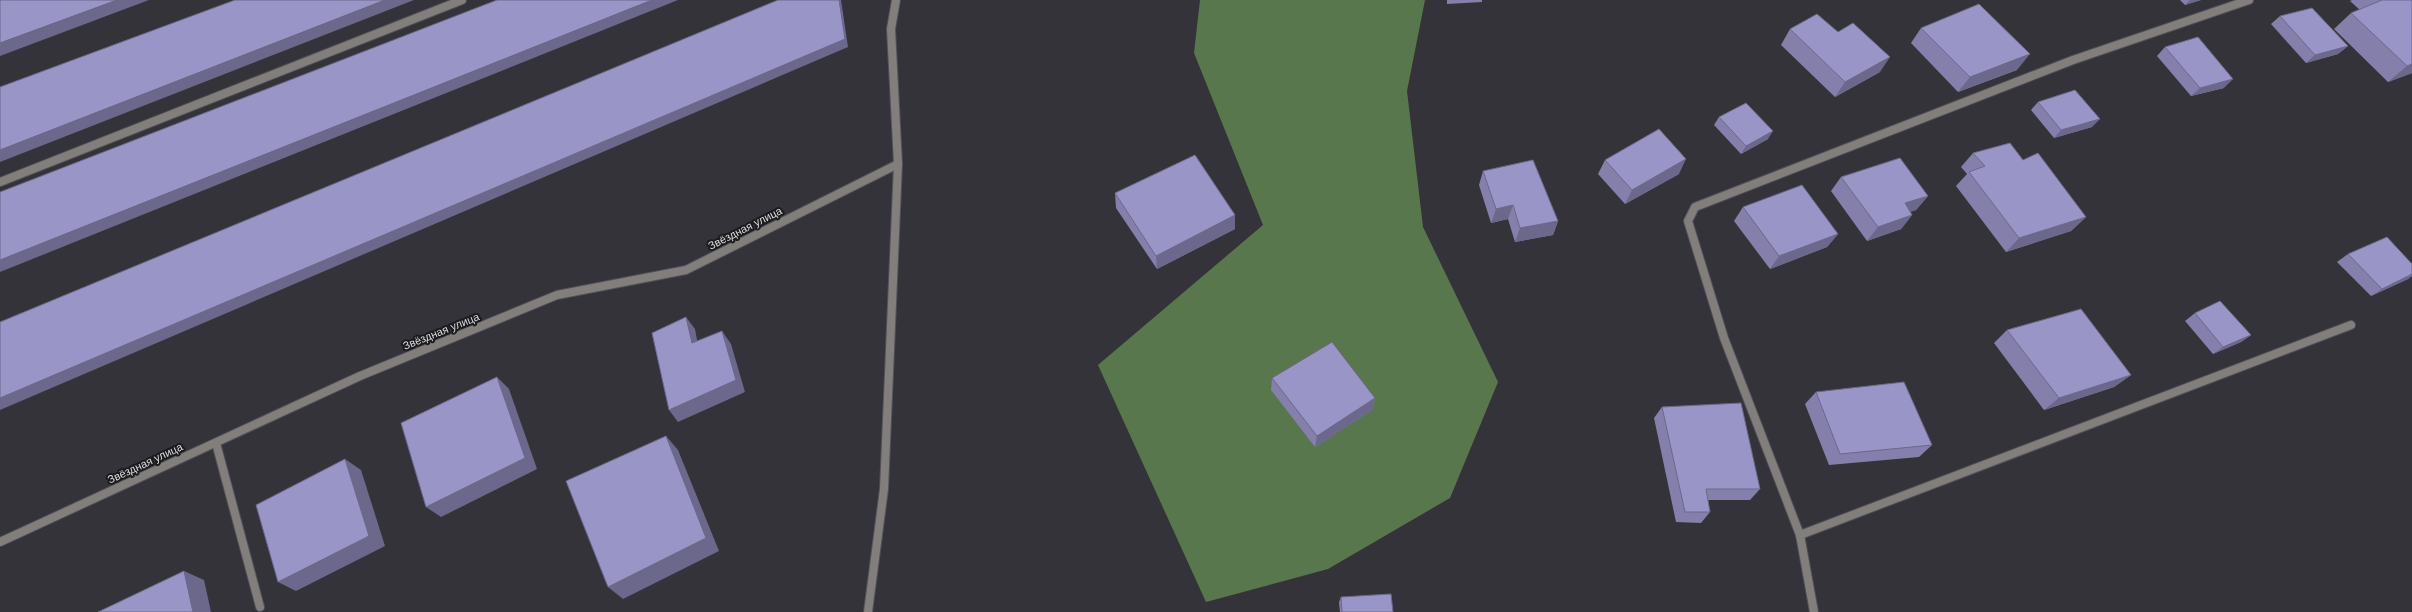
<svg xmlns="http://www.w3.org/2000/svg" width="2412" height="612" font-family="Arial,sans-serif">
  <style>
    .forest { fill: #59774d }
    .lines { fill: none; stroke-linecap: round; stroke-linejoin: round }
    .lane-casing { stroke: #525158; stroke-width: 10 }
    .street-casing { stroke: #525158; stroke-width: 10 }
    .lane { stroke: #827e7c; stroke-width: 8 }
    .street { stroke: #827e7c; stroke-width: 8 }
    .wall { fill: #8480ab }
    .shaded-wall { fill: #6b688b }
    .building { fill: #9995c7; stroke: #6b688b }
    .labels { text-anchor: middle; stroke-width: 4; stroke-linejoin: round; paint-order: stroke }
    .street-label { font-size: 11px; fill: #dcdce0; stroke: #1b1b1e }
  </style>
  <rect width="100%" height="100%" fill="#34333a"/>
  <!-- forest -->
  <polygon class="forest" points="1200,0 1425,0 1407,91 1423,227 1498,382 1450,498 1328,569 1206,602 1098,365 1263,225 1194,53"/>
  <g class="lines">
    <defs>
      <g id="lane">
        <polyline points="0,182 462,0"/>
        <polyline points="216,443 260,607"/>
      </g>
      <g id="street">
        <polyline points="1800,535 2351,325"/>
        <polyline points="0,542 360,376 557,295 686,270 898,164"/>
        <polyline points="868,612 884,489 898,164 891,29 896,0"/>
        <polyline points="1814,612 1800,535 1724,338 1688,221 1695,207 2073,60 2249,0"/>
      </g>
    </defs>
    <!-- lane casing -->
    <use href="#lane" class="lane-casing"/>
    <!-- street casing -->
    <use href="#street" class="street-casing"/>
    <!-- lane -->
    <use href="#lane" class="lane"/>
    <!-- street -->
    <use href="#street" class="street"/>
  </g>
  <!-- wall -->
  <g class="wall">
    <polygon points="1447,0 1482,0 1482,2 1447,4"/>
    <polygon points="2180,0 2201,0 2185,5"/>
    <polygon points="2352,0 2412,0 2412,73 2388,82 2334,29 2351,13 2360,10 2350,1"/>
    <polygon points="2280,16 2348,46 2338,54 2306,63 2271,24"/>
    <polygon points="1921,28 2017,70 1958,92 1911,43"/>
    <polygon points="1790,29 1880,72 1835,97 1781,45"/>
    <polygon points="2165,47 2224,88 2191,96 2157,56"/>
    <polygon points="2038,102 2092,127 2054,138 2031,110"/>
    <polygon points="1719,117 1768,139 1741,154 1714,125"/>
    <polygon points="1973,153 2023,160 2086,217 2071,231 2006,252 1956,186 1967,174 1961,167"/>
    <polygon points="1605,160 1679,174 1625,204 1598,174"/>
    <polygon points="1483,171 1558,221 1553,235 1515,242 1508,219 1491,223 1479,185"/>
    <polygon points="1841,177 1928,196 1916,210 1910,212 1912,215 1901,229 1867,241 1831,191"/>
    <polygon points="1115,193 1235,215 1235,229 1157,269 1116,208"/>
    <polygon points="1743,207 1838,234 1827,247 1770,269 1734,221"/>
    <polygon points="2348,254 2412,264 2412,276 2408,279 2371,296 2337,262"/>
    <polygon points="2195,313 2251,335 2241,342 2213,354 2185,321"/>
    <polygon points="2007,330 2131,375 2114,387 2044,410 1994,343"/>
    <polygon points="1272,378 1375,398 1372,410 1315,447 1271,390"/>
    <polygon points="1816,392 1932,445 1919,457 1829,465 1805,404"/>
    <polygon points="1662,407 1760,489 1750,500 1708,500 1710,512 1701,523 1676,522 1654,418"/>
    <polygon points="1341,597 1393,612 1340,612 1339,602"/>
  </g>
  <!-- shaded-wall -->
  <g class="shaded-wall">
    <polygon points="117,0 149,0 0,56 0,43"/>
    <polygon points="385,0 414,0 0,162 0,150"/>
    <polygon points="652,0 678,0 0,272 0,260"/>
    <polygon points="839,0 841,0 848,47 0,410 0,398"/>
    <polygon points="2190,0 2201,0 2185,5"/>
    <polygon points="2348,46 2338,54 2306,63 2315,55"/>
    <polygon points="2030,54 2017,70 1958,92 1970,77"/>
    <polygon points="1890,57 1880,72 1835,97 1845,82"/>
    <polygon points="2412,64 2412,73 2388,82 2407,66"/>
    <polygon points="2233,79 2224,88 2191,96 2200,88"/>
    <polygon points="2100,119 2092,127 2054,138 2061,130"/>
    <polygon points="1773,131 1768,139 1741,154 1746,146"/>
    <polygon points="1686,159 1679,174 1625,204 1632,190"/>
    <polygon points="1928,196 1916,210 1893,217 1905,203"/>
    <polygon points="1513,205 1508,219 1491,223 1496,209"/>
    <polygon points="1235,215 1235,229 1157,269 1156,256"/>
    <polygon points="1912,215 1901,229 1867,241 1878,227"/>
    <polygon points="2086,217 2071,231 2006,252 2019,238"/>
    <polygon points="1558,221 1553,235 1515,242 1520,228"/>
    <polygon points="1838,234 1827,247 1770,269 1779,256"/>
    <polygon points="2412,274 2412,276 2408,279 2371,296 2382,289"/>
    <polygon points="686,317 695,329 700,356 692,343"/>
    <polygon points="722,331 731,344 745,392 678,422 669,410"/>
    <polygon points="2251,335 2241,342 2213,354 2223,347"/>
    <polygon points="2131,375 2114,387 2044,410 2059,398"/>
    <polygon points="497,377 509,389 537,469 441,517 426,507"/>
    <polygon points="1375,398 1372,410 1315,447 1317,436"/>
    <polygon points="666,436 678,450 719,551 623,599 608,587"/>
    <polygon points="345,459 361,470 385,546 296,591 278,582"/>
    <polygon points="184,571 204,580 211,612 193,612"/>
  </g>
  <!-- building -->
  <g class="building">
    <polygon points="0,0 117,0 0,43"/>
    <polygon points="235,0 385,0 0,150 0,87"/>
    <polygon points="497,0 652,0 0,260 0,192"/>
    <polygon points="778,0 839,0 845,39 0,398 0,322"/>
    <polygon points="2382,0 2412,0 2412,64 2407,66 2351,13"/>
    <polygon points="1979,4 2030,54 1970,77 1921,28"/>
    <polygon points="2312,8 2348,46 2315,55 2280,16"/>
    <polygon points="1817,14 1838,32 1853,23 1890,57 1845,82 1790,29"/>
    <polygon points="2198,37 2233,79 2200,88 2165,47"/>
    <polygon points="2075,90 2100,119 2061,130 2038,102"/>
    <polygon points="1746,103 1773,131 1746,146 1719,117"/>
    <polygon points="1659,129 1686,159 1632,190 1605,160"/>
    <polygon points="2010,143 2023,160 2038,153 2086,217 2019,238 1969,172 1985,166 1973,153"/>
    <polygon points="1195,155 1235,215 1156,256 1115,193"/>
    <polygon points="1900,158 1928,196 1905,203 1912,215 1878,227 1841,177"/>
    <polygon points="1533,160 1558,221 1520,228 1513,205 1496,209 1483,171"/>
    <polygon points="1802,185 1838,234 1779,256 1743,207"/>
    <polygon points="2387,237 2412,264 2412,274 2382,289 2348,254"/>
    <polygon points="2220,301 2251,335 2223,347 2195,313"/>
    <polygon points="2081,309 2131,375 2059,398 2007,330"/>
    <polygon points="686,317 692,343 722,331 736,380 669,410 652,333"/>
    <polygon points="1332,342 1375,398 1317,436 1272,378"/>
    <polygon points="497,377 525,458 426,507 401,423"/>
    <polygon points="1904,382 1932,445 1840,454 1816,392"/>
    <polygon points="1741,403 1760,489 1706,489 1710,512 1685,512 1662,407"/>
    <polygon points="666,436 706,538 608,587 566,481"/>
    <polygon points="345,459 369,536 278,582 256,505"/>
    <polygon points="184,571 193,612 98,612"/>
    <polygon points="1391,594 1393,612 1342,612 1341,597"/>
  </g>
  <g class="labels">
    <!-- street labels -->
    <g class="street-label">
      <text transform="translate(745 228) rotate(-27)" y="4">Звёздная улица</text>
      <text transform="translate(441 331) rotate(-22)" y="4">Звёздная улица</text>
      <text transform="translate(145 463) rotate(-25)" y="4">Звёздная улица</text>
    </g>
  </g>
</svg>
